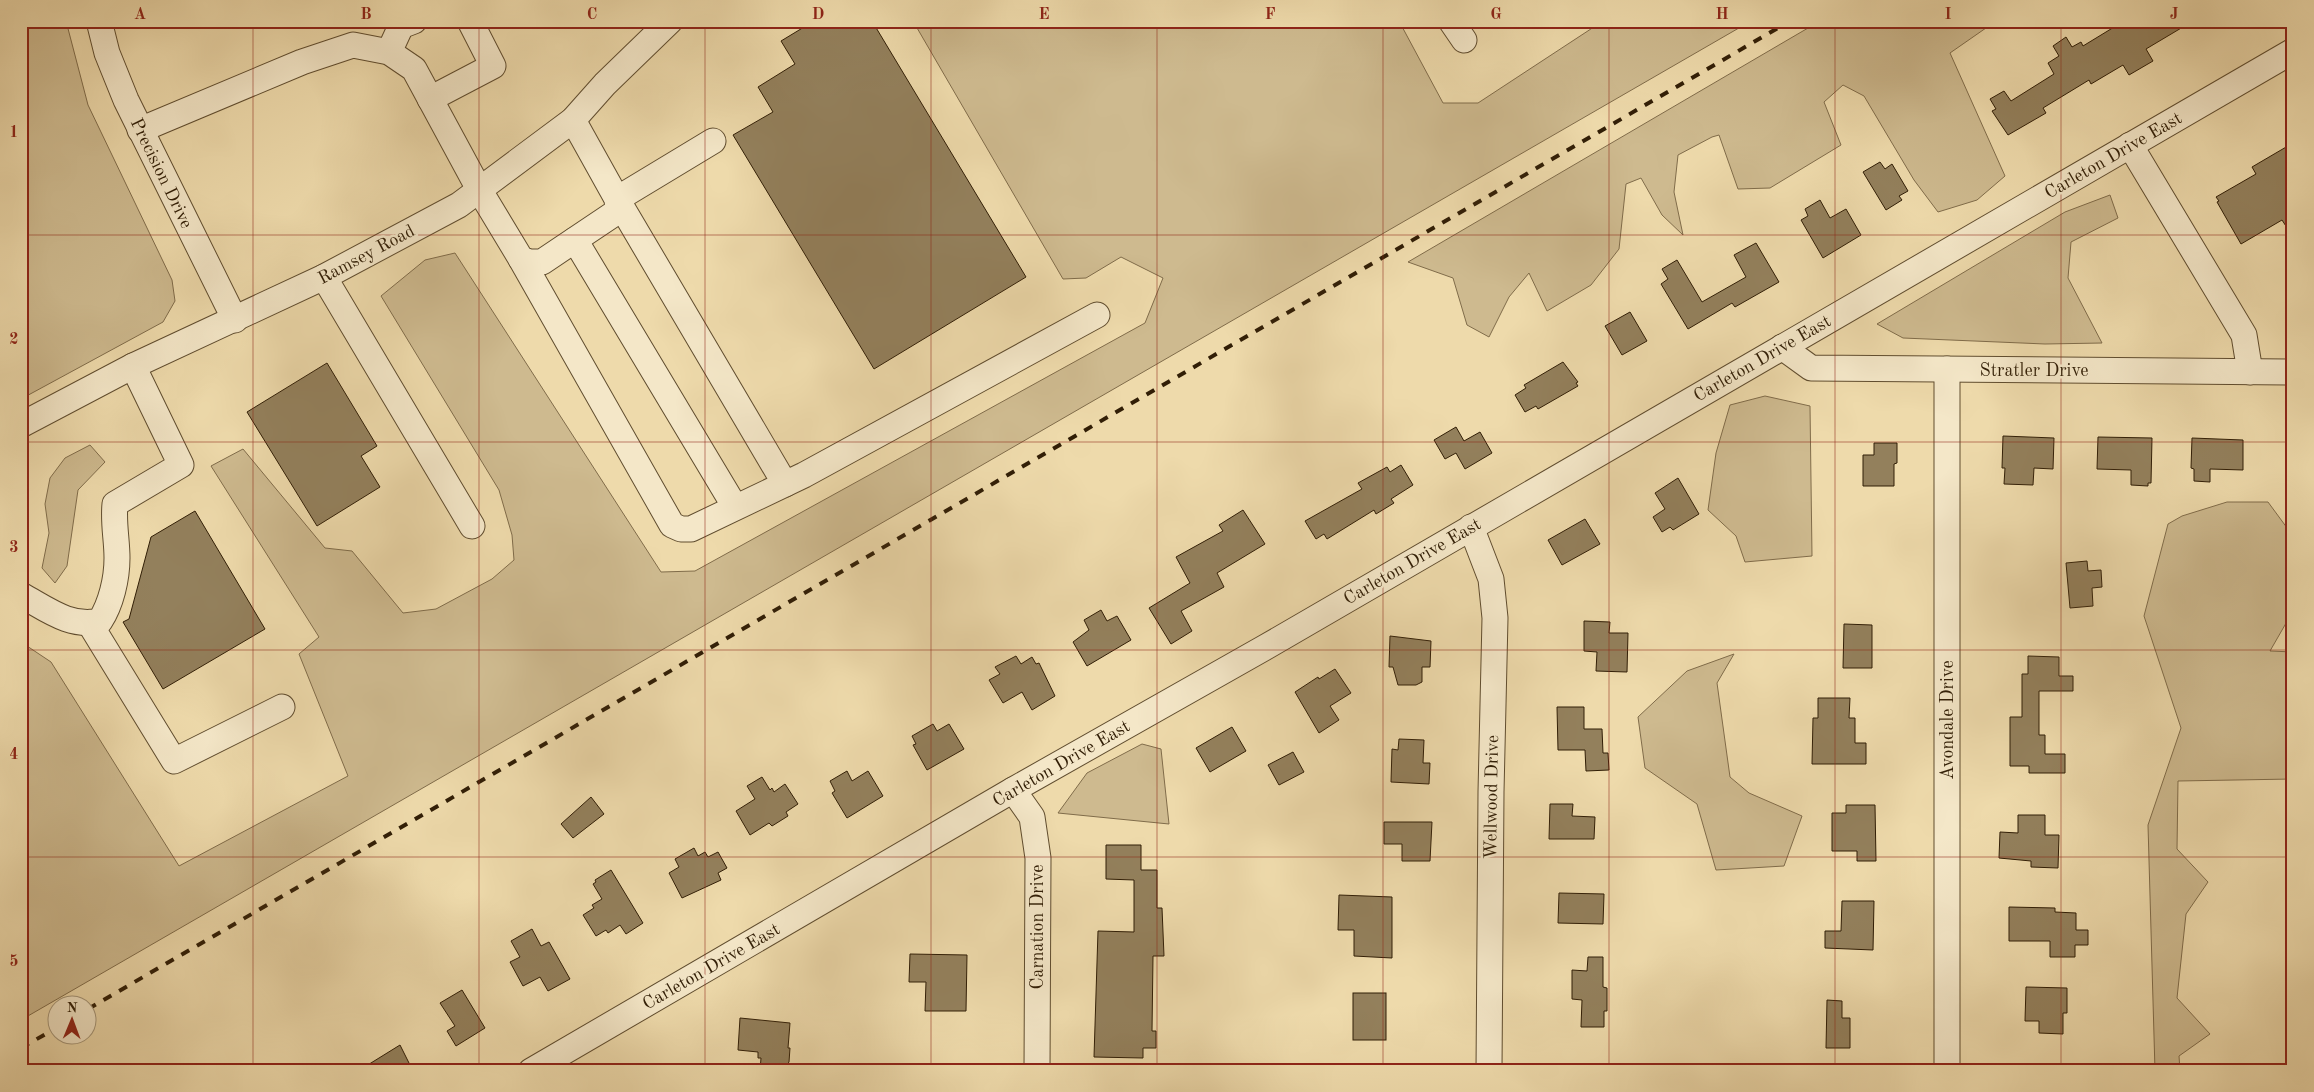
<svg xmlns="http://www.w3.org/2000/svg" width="2314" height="1092" font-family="'Old Standard TT',serif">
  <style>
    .green { fill: #ceba8f; stroke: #806c4a }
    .building { fill: #93805c; stroke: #311e06 }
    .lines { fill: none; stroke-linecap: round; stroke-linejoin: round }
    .minor-casing { stroke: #604d2f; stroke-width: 27 }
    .minor { stroke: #f4e7c8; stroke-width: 25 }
    .rail { stroke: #311e06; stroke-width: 4; stroke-dasharray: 9 9; stroke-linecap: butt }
    .grid { fill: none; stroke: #8f2418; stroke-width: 1; stroke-opacity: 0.55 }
    .labels { text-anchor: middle; stroke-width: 5; stroke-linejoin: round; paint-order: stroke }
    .street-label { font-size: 18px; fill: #311e06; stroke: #f4e7c8 }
    .neatline { fill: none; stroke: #8f2418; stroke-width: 2 }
    .grid-label { font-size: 16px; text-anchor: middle; font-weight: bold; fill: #8f2418 }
  </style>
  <rect width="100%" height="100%" fill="#eedaab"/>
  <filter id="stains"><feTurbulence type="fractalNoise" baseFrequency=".004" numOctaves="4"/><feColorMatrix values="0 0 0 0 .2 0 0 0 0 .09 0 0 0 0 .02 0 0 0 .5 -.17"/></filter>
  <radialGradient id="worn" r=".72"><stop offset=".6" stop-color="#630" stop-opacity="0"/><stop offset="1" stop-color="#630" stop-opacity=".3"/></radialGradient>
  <!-- green -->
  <g class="green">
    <polygon points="21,21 66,21 88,105 172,280 175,301 163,322 21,399"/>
    <polygon points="913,21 1399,21 1443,103 1478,103 1603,21 1751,21 21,1020 21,642 51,662 179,866 348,776 299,654 319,637 211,466 243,449 325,548 352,551 403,613 436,609 492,579 514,560 512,535 499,490 381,296 425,260 455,253 661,572 695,571 1145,323 1163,278 1121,257 1086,278 1063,279"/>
    <polygon points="1820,21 1996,21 1950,53 2005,176 1977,200 1938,212 1914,180 1864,96 1843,85 1824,102 1841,145 1770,188 1738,189 1719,135 1712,137 1678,155 1674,192 1683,235 1662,215 1641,178 1626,184 1619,249 1591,285 1547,311 1529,273 1509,297 1489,337 1467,325 1453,278 1408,262"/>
    <polygon points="2110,195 2118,218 2071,242 2068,278 2102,343 2045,344 1903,338 1877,324 2065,212"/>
    <polygon points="1765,396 1810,406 1812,556 1745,562 1736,536 1708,510 1716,453 1730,405"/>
    <polygon points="90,445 105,462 78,490 67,566 55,583 42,568 49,533 45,504 50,478 65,458"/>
    <polygon points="2227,502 2268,502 2293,536 2293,611 2270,651 2293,652 2293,779 2178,781 2177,849 2208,882 2186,914 2177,998 2210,1034 2179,1056 2180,1071 2155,1071 2148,825 2181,728 2144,616 2168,524 2182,516"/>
    <polygon points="1734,654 1717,683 1730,777 1749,793 1802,816 1784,866 1716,870 1697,804 1645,768 1638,717 1687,671"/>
    <polygon points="1142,744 1161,749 1169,824 1058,813 1087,773"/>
  </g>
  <!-- building -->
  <g class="building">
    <polygon points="814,21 872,21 1026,277 874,369 733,135 773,112 758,87 795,64 781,41"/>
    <polygon points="2124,21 2193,21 2146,49 2153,61 2129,75 2123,65 2091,84 2089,80 2043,108 2046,113 2008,135 1992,111 1996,109 1990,99 2004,91 2011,101 2054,74 2048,63 2059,56 2053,46 2066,37 2072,47 2081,42 2083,46"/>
    <polygon points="2293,143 2293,237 2282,220 2241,244 2217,202 2219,201 2216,197 2256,174 2252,167"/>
    <polygon points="1880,162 1885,169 1892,164 1908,191 1899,196 1902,200 1886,210 1863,172"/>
    <polygon points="1820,200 1830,218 1846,209 1861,235 1823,258 1801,220 1808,216 1805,209"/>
    <polygon points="1756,243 1779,282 1735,307 1732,303 1688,329 1661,284 1668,279 1662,269 1677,260 1702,302 1746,277 1734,255"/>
    <polygon points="1630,312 1647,341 1622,355 1605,326"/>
    <polygon points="1563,362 1578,382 1576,383 1578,386 1538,409 1536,406 1525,412 1515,395 1526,388 1524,385"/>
    <polygon points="327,363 377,446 361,456 380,487 317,526 247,412"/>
    <polygon points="1456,427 1464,441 1480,432 1492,453 1465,469 1456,453 1445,459 1434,440"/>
    <polygon points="2003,436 2054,438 2053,469 2034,468 2033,485 2004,484 2005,468 2002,468"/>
    <polygon points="2098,437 2152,438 2151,483 2148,483 2148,486 2131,485 2131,470 2097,469"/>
    <polygon points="2192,438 2243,440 2243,470 2210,469 2210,482 2194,481 2194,469 2191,468"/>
    <polygon points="1874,443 1897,443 1897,463 1894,464 1894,486 1863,486 1863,455 1874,455"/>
    <polygon points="1401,465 1413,485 1391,499 1394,503 1376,514 1374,510 1327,539 1324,534 1316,539 1305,521 1362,489 1358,483 1387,467 1390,472"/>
    <polygon points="1678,478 1699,514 1673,530 1670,527 1662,532 1653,517 1665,509 1655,493"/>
    <polygon points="1243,510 1265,544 1217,573 1224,587 1181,611 1192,631 1171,644 1149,608 1190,583 1176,557 1223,531 1219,525"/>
    <polygon points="195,511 265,629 163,689 123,622 129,619 151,537"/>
    <polygon points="1585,519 1600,544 1562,565 1548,540"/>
    <polygon points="2087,561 2088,571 2101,570 2102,587 2092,588 2093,606 2070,608 2066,563"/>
    <polygon points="1101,610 1107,621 1117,616 1131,640 1087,666 1073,642 1089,630 1084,620"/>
    <polygon points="1584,621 1610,622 1609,633 1628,633 1627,672 1596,671 1597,652 1584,651"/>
    <polygon points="1844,624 1872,625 1872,668 1843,668"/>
    <polygon points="1390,636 1431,641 1430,667 1422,667 1422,682 1416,685 1398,685 1393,667 1389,667"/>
    <polygon points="1016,656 1021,664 1032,657 1036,664 1039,663 1055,696 1032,710 1022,692 1003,703 989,680 1000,674 995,667"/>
    <polygon points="2028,656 2059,657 2059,676 2073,676 2073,691 2039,691 2039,735 2045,735 2045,754 2065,754 2065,773 2029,773 2029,766 2010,766 2010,717 2022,717 2022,674 2028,674"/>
    <polygon points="1335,669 1351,693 1330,706 1339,720 1319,733 1295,692 1318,677 1319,679"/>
    <polygon points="1818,698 1850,698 1849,718 1855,718 1855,743 1866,743 1866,764 1812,764 1813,718 1818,718"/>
    <polygon points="1557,707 1584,707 1584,729 1602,729 1603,753 1608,753 1609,770 1586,771 1585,750 1558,750"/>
    <polygon points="933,724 937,731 949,724 964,749 927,770 913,745 916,744 912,736"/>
    <polygon points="1232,727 1246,751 1210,772 1196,748"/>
    <polygon points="1399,739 1424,740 1423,763 1430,763 1429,784 1391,782 1392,749 1398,750"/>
    <polygon points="1293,752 1304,772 1279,785 1268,765"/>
    <polygon points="847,771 852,781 868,771 883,796 847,818 832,793 835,791 830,781"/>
    <polygon points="762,777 770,790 772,788 774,792 785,784 798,804 786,812 788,816 772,826 769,823 750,835 736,811 755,799 747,786"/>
    <polygon points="591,797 604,814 573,838 561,824"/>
    <polygon points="1550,804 1573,804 1572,816 1595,817 1594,839 1549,839"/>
    <polygon points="1846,805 1875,805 1876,861 1857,861 1857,851 1832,851 1832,813 1846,813"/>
    <polygon points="2018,815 2045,815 2045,835 2059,835 2058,868 2031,867 2031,861 1999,858 2000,832 2018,833"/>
    <polygon points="1384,822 1432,822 1430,861 1402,861 1402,844 1384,844"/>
    <polygon points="1106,845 1141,845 1141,870 1157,870 1157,908 1162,908 1164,956 1153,956 1152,1031 1156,1031 1156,1048 1143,1048 1143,1058 1094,1057 1098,931 1134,932 1134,880 1106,879"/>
    <polygon points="694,848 698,856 705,852 708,857 718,852 727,868 718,873 721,880 682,898 669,873 679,867 675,859"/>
    <polygon points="611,870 643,923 626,934 620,925 608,933 606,930 596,936 583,915 594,908 592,905 602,899 593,884 596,882 595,880"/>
    <polygon points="1559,893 1604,894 1603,924 1558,923"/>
    <polygon points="1339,895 1392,897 1392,958 1354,956 1354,930 1338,930"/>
    <polygon points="1842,901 1874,901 1873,950 1825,948 1825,931 1841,931"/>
    <polygon points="2009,907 2055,908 2055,912 2076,913 2076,930 2088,930 2088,945 2075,945 2075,957 2050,957 2050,941 2009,941"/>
    <polygon points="532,929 541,946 549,942 570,979 548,991 540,977 523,986 510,962 520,957 511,941"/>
    <polygon points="910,954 967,955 966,1011 925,1011 926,982 909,982"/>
    <polygon points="1588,957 1603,957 1603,987 1607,988 1607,1011 1604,1011 1604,1027 1581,1027 1582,1000 1572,999 1572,970 1587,971"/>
    <polygon points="2026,987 2067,988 2067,1013 2063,1013 2063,1034 2039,1033 2039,1021 2025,1021"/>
    <polygon points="462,990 485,1028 456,1046 447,1031 455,1026 440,1003"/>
    <rect x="1353" y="993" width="33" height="47"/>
    <polygon points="1827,1000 1842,1001 1842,1018 1850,1018 1850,1048 1826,1048"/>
    <polygon points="740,1018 790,1023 788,1048 790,1048 789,1062 782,1071 760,1071 761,1058 758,1058 758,1052 738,1050"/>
    <polygon points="400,1045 413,1071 358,1071"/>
  </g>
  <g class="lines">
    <defs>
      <g id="minor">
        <polyline points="99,21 107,53 126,100 235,320"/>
        <polyline points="1451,21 1464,40"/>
        <polyline points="389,52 401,26 414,21"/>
        <polyline points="430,99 493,66 470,21"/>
        <polyline points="140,130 302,62 353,45 389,52 414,69 480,191 521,259 530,262 542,262 618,211 617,199 573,120"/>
        <polyline points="713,141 617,199 785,484"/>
        <polyline points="2130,145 2244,335 2250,372"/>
        <polyline points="575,240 735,507"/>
        <polyline points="521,259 672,525 681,529 691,529 804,475 1097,315"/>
        <polyline points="324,277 472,526"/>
        <polyline points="1782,347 1811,368 2293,372"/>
        <polyline points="21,425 133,366 324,277 459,205 573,120 605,84 670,21"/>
        <polyline points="1471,527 1491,579 1495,618 1491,792 1489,1071"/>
        <path d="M21 595C47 609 70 628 100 621 111 604 117 579 117 558 117 540 113 522 115 504L181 465 133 366"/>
        <polyline points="90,624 174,761 282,707"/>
        <polyline points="1013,790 1032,817 1038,858 1037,1071"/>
        <polyline points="531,1071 1013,790 1264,648 2293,51"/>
        <polyline points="1947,1071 1947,369"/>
      </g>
    </defs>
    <!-- minor casing -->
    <use href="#minor" class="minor-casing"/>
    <!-- minor -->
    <use href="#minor" class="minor"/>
    <!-- rail -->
    <g class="rail">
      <polyline points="88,1009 1790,21"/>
      <polyline points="21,1048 58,1027"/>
    </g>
  </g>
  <!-- grid -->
  <path class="grid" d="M253 21V1071M479 21V1071M705 21V1071M931 21V1071M1157 21V1071M1383 21V1071M1609 21V1071M1835 21V1071M2061 21V1071M21 235H2293M21 442H2293M21 650H2293M21 857H2293"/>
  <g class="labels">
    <!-- street labels -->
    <g class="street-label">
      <text transform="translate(2113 155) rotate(-30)" y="6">Carleton Drive East</text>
      <text transform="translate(162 173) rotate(64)" y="6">Precision Drive</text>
      <text transform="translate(366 254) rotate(-28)" y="6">Ramsey Road</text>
      <text transform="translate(1762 358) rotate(-30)" y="6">Carleton Drive East</text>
      <text x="2034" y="376">Stratler Drive</text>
      <text transform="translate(1412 561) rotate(-30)" y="6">Carleton Drive East</text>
      <text transform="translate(1947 720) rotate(-90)" y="6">Avondale Drive</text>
      <text transform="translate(1061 763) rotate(-30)" y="6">Carleton Drive East</text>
      <text transform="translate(1491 797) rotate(-89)" y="6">Wellwood Drive</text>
      <text transform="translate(1037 927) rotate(-90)" y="6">Carnation Drive</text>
      <text transform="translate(711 966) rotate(-30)" y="6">Carleton Drive East</text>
    </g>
  </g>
  <!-- margin -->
  <rect width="2314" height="1092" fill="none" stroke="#eedaab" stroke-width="55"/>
  <!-- north arrow -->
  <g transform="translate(72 1020) rotate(1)"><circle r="24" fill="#f4e7c8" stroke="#a6977a"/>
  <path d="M0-4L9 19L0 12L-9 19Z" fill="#8f2418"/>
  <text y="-8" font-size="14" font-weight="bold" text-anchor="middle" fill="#311e06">N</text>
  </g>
  <rect x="28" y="28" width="2258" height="1036" class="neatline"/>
  <g class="grid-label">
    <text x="140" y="19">A</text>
    <text x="366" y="19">B</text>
    <text x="592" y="19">C</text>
    <text x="818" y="19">D</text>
    <text x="1044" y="19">E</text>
    <text x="1270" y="19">F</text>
    <text x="1496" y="19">G</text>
    <text x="1722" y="19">H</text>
    <text x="1948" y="19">I</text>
    <text x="2174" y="19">J</text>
    <text x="14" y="137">1</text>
    <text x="14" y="344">2</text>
    <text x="14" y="552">3</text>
    <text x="14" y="759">4</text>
    <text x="14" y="966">5</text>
  </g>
  <rect width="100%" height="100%" filter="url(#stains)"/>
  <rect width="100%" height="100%" fill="url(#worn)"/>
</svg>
